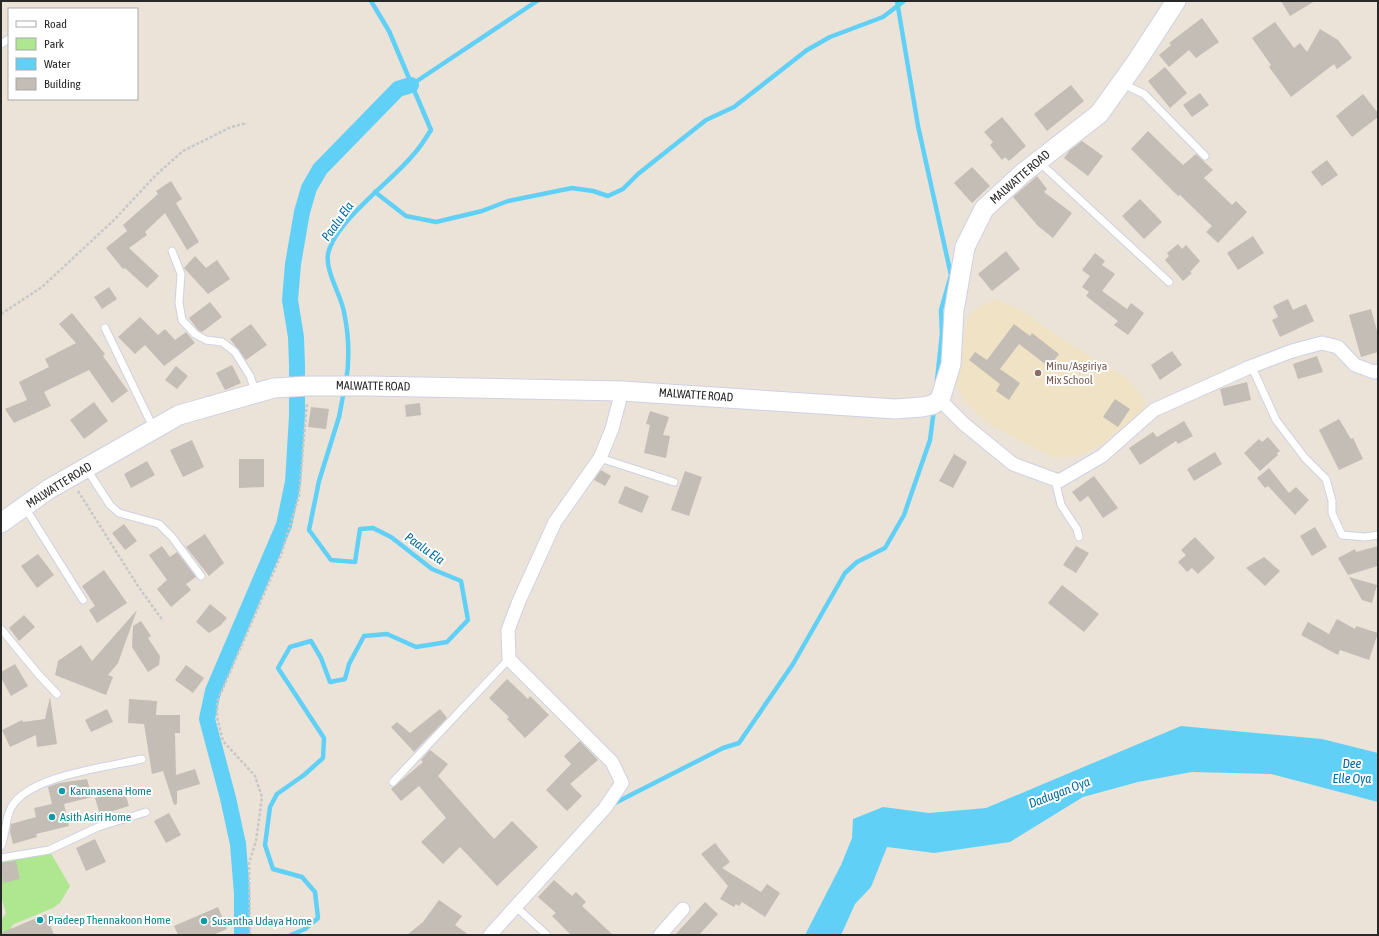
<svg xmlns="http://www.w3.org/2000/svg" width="1379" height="936" font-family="'Asap Condensed',sans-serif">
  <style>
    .education { fill: #efe2c5 }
    .green { fill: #aee78f }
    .water { fill: #61d0f7 }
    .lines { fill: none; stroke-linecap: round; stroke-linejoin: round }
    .stream { stroke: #61d0f7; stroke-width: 4.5 }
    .canal { stroke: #61d0f7; stroke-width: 16 }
    .building { fill: #c3bdb5 }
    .lane-casing { stroke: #cdd1e3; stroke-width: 9 }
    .street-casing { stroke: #cdd1e3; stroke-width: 15 }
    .secondary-casing { stroke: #cdd1e3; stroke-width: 21 }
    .path { stroke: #c7c7c7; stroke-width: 2.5; stroke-dasharray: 3 2; stroke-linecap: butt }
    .lane { stroke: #fff; stroke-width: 7 }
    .street { stroke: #fff; stroke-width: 13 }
    .secondary { stroke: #fff; stroke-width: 19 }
    .education-dot { fill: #8d6e63; stroke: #fff; stroke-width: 1.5 }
    .culture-dot { fill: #0f9aa8; stroke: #fff; stroke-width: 1.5 }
    .labels { text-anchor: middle; stroke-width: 4; stroke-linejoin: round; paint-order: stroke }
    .street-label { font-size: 12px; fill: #282828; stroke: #fff }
    .education-label { font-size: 12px; fill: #785e54; stroke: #fff; text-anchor: start }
    .culture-label { font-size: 12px; fill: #0d838f; stroke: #fff; text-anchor: start }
    .water-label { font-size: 13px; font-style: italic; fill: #036ba1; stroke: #fff }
  </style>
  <rect width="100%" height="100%" fill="#ece3d8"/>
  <!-- education -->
  <polygon class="education" points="997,299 1023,311 1057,336 1128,379 1145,400 1144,409 1102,444 1080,456 1056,458 1030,446 989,424 965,402 956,386 966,322 973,312 982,305"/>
  <!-- green -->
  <polygon class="green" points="49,850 70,886 60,903 53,908 14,924 11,927 15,935 1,935 1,920 6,913 1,896 1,858"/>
  <!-- water -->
  <polygon class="water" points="1181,726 1322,739 1378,753 1378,802 1271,774 1192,772 1138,782 1083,797 1010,842 934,853 887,847 871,887 855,904 841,935 805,935 841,865 852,838 853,819 883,807 929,813 986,808"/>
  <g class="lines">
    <!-- stream -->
    <g class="stream">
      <polyline points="897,1 918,126 951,275 941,310 942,334 937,380"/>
      <polyline points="411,85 537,1"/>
      <polyline points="375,192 406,216 436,222 482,211 508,201 572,188 593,191 608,196 623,189 638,174 706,120 734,107 807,50 830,37 883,17 904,1"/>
      <path d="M346 382C350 358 349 336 344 312 341 295 325 271 328 254 335 221 392 181 413 155 420 148 425 139 431 130L389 31 371 1"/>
      <polyline points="613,804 723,748 739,743 793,664 845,573 857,562 885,548 904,515 930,440 934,409"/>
      <polyline points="291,935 305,929 318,918 315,892 302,877 273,869 265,845 270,807 277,794 304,775 323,758 324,738 278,668 290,647 311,641 321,658 330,682 345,679 349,664 364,636 387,634 416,647 447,642 468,620 461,581 432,569 391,537 373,528 360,529 355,562 331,560 309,530 319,481 339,417 344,391"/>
    </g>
    <!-- canal -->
    <polyline class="canal" points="242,935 242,894 238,844 228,798 207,719 213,691 284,525 293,482 297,416 297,365 296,337 290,300 293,264 302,212 309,188 320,169 398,89 411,85"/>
  </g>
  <!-- building -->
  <g class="building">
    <polygon points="1281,1 1315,1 1290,16"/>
    <polygon points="1202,18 1219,42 1196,58 1189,50 1169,67 1159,55 1171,45 1169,43"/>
    <polygon points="1275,22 1294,48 1300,43 1307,52 1320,29 1338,40 1352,58 1337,69 1334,64 1291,97 1269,67 1271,65 1252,38"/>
    <polygon points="1165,67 1187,93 1170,108 1148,81"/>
    <polygon points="1071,85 1084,101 1047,131 1034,114"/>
    <polygon points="1200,93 1209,105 1192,117 1183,105"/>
    <polygon points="1363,94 1378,113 1378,117 1352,137 1336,116"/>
    <polygon points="1002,117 1026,146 1009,161 1005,157 1002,160 990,145 993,142 984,132"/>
    <polygon points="1148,131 1183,165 1196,154 1213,170 1204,178 1232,205 1236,201 1247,212 1218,243 1206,232 1212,226 1180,195 1178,196 1131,149"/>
    <polygon points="1082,141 1103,156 1088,176 1064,158 1070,150"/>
    <polygon points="1327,160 1338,175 1322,186 1311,172"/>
    <polygon points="972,167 990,186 972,203 954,183"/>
    <polygon points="1037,176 1047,189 1044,192 1072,213 1053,238 1038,226 1013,197"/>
    <polygon points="171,181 182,199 176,203 199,242 187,250 165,213 145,232 147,235 129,248 159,276 147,288 125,268 123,269 106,248 127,231 123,225 158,194 156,191"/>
    <polygon points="1140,199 1162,222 1144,239 1122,216"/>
    <polygon points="1253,236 1264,253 1238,270 1227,253"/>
    <polygon points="1178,244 1182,249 1186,245 1200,261 1190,272 1192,273 1183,281 1165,260 1169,256 1167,253"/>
    <polygon points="1006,251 1020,269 992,291 978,274"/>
    <polygon points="1095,253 1105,261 1102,265 1115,274 1102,291 1127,309 1131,303 1144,313 1128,335 1114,325 1118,321 1086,296 1089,292 1082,287 1090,276 1082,270"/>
    <polygon points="195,256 206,268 217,260 230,279 208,294 184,268"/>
    <polygon points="109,287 117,299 102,309 94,297"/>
    <polygon points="1288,299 1293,310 1306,304 1314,321 1280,337 1272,320 1278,317 1273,306"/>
    <polygon points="210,302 222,317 202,332 198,330 189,318"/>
    <polygon points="1371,309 1378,334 1378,352 1361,357 1349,315"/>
    <polygon points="72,313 105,354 103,356 128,391 112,403 89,370 44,392 51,406 14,423 5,409 27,400 19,382 49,367 45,359 76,343 59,324"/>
    <polygon points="140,317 158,335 165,329 175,340 186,332 195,343 164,366 145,345 135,354 118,337"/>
    <polygon points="251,324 267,345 246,360 230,339"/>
    <polygon points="1014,324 1030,336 1032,333 1059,354 1049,367 1019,344 1000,369 1020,383 1009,400 996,391 1000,384 969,360 975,352 987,360"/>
    <polygon points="1172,351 1182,365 1160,380 1151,365"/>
    <polygon points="1317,356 1323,372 1298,379 1293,364"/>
    <polygon points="232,365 241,383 225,390 216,373"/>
    <polygon points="176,366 188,376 177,389 165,380"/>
    <polygon points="1247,382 1251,400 1224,406 1220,389"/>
    <polygon points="1115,399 1130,409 1118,427 1103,417"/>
    <polygon points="94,402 108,421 84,439 70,420"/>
    <polygon points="420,403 421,415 406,417 405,405"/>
    <polygon points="311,407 329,409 326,429 308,427"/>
    <polygon points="650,411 669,417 663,435 670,436 666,458 644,453 650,425 646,424"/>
    <polygon points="1339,419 1351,439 1353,438 1363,459 1339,470 1319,430"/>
    <polygon points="1184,421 1193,436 1178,444 1176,441 1140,465 1129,448 1153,432 1157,437"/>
    <polygon points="1268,437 1280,451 1277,453 1278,455 1260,471 1244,453 1259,439 1262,442"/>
    <polygon points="192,440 204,467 183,477 170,450"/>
    <polygon points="1215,452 1222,464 1194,481 1187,469"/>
    <polygon points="954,454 967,462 953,488 939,481"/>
    <polygon points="239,459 264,459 264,487 239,488"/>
    <polygon points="147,461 155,475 131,488 124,474"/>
    <polygon points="1269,468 1289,493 1296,487 1309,500 1295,515 1268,486 1265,488 1257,478"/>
    <polygon points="601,470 611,476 605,486 594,480"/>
    <polygon points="685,471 702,477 689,516 671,510"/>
    <polygon points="1094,476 1118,508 1103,518 1088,496 1080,502 1072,492"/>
    <polygon points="625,486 649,496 642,513 618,503"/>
    <polygon points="124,524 137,541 125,550 112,533"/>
    <polygon points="1315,527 1327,547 1312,556 1300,536"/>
    <polygon points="205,534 224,563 209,576 186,547"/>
    <polygon points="1195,537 1215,558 1198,574 1192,568 1187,572 1178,562 1186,555 1181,550"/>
    <polygon points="162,546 170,557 177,552 196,577 186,584 191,590 171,607 157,589 167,580 149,555"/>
    <polygon points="1076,546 1089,553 1076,573 1063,565"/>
    <polygon points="1378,546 1378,566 1348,575 1338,558 1355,549 1356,552"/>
    <polygon points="38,554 54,575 37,588 21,566"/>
    <polygon points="1264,557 1280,571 1265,586 1246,568"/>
    <polygon points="104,570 127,603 97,623 89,610 95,606 82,586"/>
    <polygon points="1349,577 1377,585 1372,603 1362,600"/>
    <polygon points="1062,585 1099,614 1084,632 1048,603"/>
    <polygon points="210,604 227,618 221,625 209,633 196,622"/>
    <polygon points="137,610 118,663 108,675 113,677 106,695 55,675 58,661 81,645 92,661"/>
    <polygon points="24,615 35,627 19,641 9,628"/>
    <polygon points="1337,619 1355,629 1356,626 1378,633 1369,660 1340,650 1338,655 1301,635 1308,622 1329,634"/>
    <polygon points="141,621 151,636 148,638 160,656 159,665 148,672 132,647 133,626"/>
    <polygon points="15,664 28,686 11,696 1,678 1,672"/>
    <polygon points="186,665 204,678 193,693 175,680"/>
    <polygon points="507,679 528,699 530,696 549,715 525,738 507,719 509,717 489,698"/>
    <polygon points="50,697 57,744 37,747 36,735 10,747 2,730 22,720 23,722 45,719"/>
    <polygon points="129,699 157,701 156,715 180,715 180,733 175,733 176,775 195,769 200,784 177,791 177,804 174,805 163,771 152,774 144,724 128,723"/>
    <polygon points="107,709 113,722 91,732 85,720"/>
    <polygon points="440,709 447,718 414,752 391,727 397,722 410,733"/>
    <polygon points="580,741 598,760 570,784 582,796 567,811 546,790 571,764 564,756"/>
    <polygon points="430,750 448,764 438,776 494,839 512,821 538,847 497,886 460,847 443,864 421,842 446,818 419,786 401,801 391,789 423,762 421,760"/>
    <polygon points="87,779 92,797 64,804 69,826 36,834 37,837 13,844 10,832 11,824 36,817 34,808 52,804 48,787 59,783"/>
    <polygon points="124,789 129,806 100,815 95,798"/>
    <polygon points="169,813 181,835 166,843 154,821"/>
    <polygon points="95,839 106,862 86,871 76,848"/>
    <polygon points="715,843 730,862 722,868 761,892 767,884 780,893 765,917 742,902 739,906 736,904 734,907 720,899 728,886 701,854"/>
    <polygon points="16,861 20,879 3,883 1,863"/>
    <polygon points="554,880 572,896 576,892 586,902 582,906 613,935 571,935 552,916 556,913 538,897"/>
    <polygon points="439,900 462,916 455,925 469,935 407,935 423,922"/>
    <polygon points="705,902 718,914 699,935 675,935"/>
    <polygon points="218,907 227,929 213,935 178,935 174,926"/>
    <polygon points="46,914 54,935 1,935 1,933"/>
  </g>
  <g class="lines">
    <defs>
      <g id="lane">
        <polyline points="1,44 9,39"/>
        <polyline points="1121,83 1144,94 1205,156"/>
        <polyline points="1038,161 1169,282"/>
        <polyline points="172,251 181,274 179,303 182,320 195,334 206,340 222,342 235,352 250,376 256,393"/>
        <polyline points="105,328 154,429"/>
        <polyline points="1250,367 1255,374 1276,420 1305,458 1326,479 1332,501 1332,513 1342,535 1365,537 1378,535"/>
        <polyline points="600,458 674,482"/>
        <polyline points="86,468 110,505 119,513 159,524 172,537 201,576"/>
        <polyline points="1055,480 1061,505 1077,529 1079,537"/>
        <polyline points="24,506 83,600"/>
        <polyline points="1,629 39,675 57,694"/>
        <polyline points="393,782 509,659"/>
        <path d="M1 846C6 834 5 822 10 810 24 776 108 767 142 759"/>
        <polyline points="1,858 49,850 98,827 146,812"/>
        <polyline points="516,907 547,935"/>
      </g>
      <g id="street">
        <polyline points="940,400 964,424 1013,464 1059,481 1102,456 1154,410 1250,367 1292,351 1322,343 1338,347 1355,365 1374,372 1378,371"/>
        <polyline points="490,935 605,808 622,783 612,762 509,659 508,630 519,601 555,522 600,458 612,429 622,391"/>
        <polyline points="660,935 683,909"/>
      </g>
      <polyline id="secondary" points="1,523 49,489 179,415 274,388 308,386 368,386 622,391 895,409 922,407 932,405 940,400 951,364 954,311 965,247 984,209 1023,173 1099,114 1137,61 1176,1"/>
    </defs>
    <!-- lane casing -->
    <use href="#lane" class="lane-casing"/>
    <!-- street casing -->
    <use href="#street" class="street-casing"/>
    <!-- secondary casing -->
    <use href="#secondary" class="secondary-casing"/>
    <!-- path -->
    <g class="path">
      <polyline points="1,314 42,287 114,220 156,175 183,151 231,127 247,123"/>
      <polyline points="78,491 138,586 163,621"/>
      <polyline points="250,935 249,863 256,841 262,797 255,776 223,741 217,717 217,702 281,555 299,496 307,402"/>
    </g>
    <!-- lane -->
    <use href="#lane" class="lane"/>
    <!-- street -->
    <use href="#street" class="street"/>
    <!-- secondary -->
    <use href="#secondary" class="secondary"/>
  </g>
  <!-- markers -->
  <circle class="education-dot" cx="1038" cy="373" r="4"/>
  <g class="culture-dot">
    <circle cx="62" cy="791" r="4"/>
    <circle cx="52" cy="817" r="4"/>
    <circle cx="40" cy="920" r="4"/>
    <circle cx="204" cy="921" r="4"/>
  </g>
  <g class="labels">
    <!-- street labels -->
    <g class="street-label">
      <text transform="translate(1020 177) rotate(-41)" y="4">MALWATTE ROAD</text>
      <text transform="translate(373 386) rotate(1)" y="4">MALWATTE ROAD</text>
      <text transform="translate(696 395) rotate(4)" y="4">MALWATTE ROAD</text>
      <text transform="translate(59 485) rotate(-32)" y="4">MALWATTE ROAD</text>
    </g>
    <!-- education labels -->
    <g class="education-label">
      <text x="1046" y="370">Minu/Asgiriya<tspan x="1046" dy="14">Mix School</tspan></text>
    </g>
    <!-- culture labels -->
    <g class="culture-label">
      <text x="70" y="795">Karunasena Home</text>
      <text x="60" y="821">Asith Asiri Home</text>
      <text x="48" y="924">Pradeep Thennakoon Home</text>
      <text x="212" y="925">Susantha Udaya Home</text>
    </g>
    <!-- water labels -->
    <g class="water-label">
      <text transform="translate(337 221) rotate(-54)" y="5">Paalu Ela</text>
      <text transform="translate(425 548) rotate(35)" y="5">Paalu Ela</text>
      <text x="1352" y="768">Dee<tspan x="1352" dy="15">Elle Oya</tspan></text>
      <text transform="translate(1059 792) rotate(-21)" y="5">Dadugan Oya</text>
    </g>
  </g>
  <!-- border -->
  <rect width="1379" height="936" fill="none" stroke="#282828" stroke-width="4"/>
  <!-- legend -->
  <rect x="8" y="8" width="130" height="92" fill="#ffffff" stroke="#a9a9a9"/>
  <rect x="16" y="21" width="20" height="6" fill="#ffffff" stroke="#a9a9a9"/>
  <text x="44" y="28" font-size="12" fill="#282828">Road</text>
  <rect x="16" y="38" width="20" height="12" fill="#aee78f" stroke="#a9a9a9"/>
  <text x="44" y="48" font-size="12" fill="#282828">Park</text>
  <rect x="16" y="58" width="20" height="12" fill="#61d0f7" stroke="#a9a9a9"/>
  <text x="44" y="68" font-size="12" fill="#282828">Water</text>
  <rect x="16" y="78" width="20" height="12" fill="#c3bdb5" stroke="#a9a9a9"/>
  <text x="44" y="88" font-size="12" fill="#282828">Building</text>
</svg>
